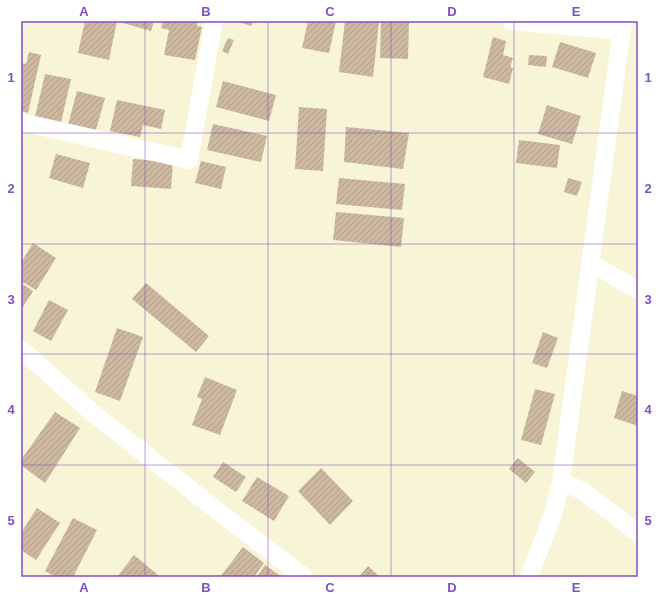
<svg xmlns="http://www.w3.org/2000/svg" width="659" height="598" font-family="Arial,sans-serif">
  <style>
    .building { fill: url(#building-hatch) }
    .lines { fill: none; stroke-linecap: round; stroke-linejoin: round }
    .minor { stroke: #fff; stroke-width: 18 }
    .grid { fill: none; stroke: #7f4fc7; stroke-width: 1; stroke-opacity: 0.55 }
    .neatline { fill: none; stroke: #7f4fc7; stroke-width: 1.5 }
    .grid-label { font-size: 13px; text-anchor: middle; font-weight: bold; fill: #7f4fc7 }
  </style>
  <defs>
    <pattern id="building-hatch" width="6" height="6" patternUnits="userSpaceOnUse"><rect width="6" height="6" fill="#cdb8a0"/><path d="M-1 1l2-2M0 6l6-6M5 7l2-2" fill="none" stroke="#b09e89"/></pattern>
  </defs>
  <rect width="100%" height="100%" fill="#f7f5d6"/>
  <!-- building -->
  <g class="building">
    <polygon points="85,21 117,21 109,60 78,53"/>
    <polygon points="124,21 154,21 151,31 123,23"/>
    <polygon points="163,21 198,21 197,26 202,27 195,60 164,55 169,30 161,28"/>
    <polygon points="236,21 253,21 251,26"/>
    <polygon points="308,21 336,21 329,53 302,48"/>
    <polygon points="345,21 379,21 373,77 339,72"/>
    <polygon points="381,21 409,21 408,59 380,58"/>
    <polygon points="493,37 506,41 503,55 513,58 510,67 513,68 509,84 483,77"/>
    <polygon points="228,38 234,40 228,54 222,51"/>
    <polygon points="560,42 596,53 588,78 552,67"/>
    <polygon points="29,52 41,55 28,113 21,111 21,63 26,64"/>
    <polygon points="529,55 547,56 546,67 528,65"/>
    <polygon points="45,74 71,79 60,127 34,121"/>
    <polygon points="223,81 276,95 269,121 216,107"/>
    <polygon points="77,91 105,98 95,133 68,125"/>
    <polygon points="117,100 165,110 161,129 143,125 140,137 110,131"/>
    <polygon points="547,105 581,116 572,144 538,134"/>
    <polygon points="299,107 327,109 323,171 295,169"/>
    <polygon points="213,124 267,136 261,162 207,150"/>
    <polygon points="346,127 409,133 403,169 344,162"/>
    <polygon points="519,140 560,145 557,168 516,163"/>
    <polygon points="56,154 90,163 83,188 49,178"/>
    <polygon points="133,159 173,162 171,189 131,186"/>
    <polygon points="201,161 226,167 221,189 195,183"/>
    <polygon points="339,178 405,184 402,210 336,204"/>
    <polygon points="568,178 582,182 577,196 564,192"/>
    <polygon points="336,212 404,218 401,247 333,240"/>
    <polygon points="33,243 56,258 36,290 21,281 21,263"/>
    <polygon points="21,283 33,291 21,310"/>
    <polygon points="146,283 209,336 196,352 132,299"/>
    <polygon points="49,300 68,310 51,341 33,331"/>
    <polygon points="117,328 143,337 120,401 95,392"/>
    <polygon points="543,332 558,338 547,368 532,363"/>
    <polygon points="205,377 237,390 220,435 192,425 202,399 197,397"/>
    <polygon points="535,389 555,394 541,445 521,440"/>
    <polygon points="622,391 638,396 638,426 614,418"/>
    <polygon points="55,412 80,428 45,483 21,465 21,460"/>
    <polygon points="518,458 535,472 526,483 509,469"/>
    <polygon points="223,462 246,477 236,492 213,477"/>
    <polygon points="321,468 353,501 330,525 298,491"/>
    <polygon points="257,477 289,496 274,521 242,501"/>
    <polygon points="37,508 60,523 36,560 21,550 21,533"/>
    <polygon points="73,518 97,530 73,577 56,577 45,571"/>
    <polygon points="243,547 264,563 254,577 220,577"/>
    <polygon points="134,555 158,575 156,577 117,577"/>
    <polygon points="265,565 282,577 257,577"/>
    <polygon points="368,566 380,577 359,577"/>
  </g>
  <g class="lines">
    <!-- minor -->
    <g class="minor">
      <polyline points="511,21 622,31"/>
      <polyline points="21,122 189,160 214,21"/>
      <polyline points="590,263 638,290"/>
      <polyline points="21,349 94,414 219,512 304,577"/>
      <polyline points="561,482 581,490 638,533"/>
      <polyline points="529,577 553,514 561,482 623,21"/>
    </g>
  </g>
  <!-- grid -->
  <path class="grid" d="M145 21V577M268 21V577M391 21V577M514 21V577M21 133H638M21 244H638M21 354H638M21 465H638"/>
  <!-- border -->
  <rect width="659" height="598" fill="none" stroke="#ffffff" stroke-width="44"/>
  <rect x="22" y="22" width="615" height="554" class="neatline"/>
  <g class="grid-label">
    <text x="84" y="16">A</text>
    <text x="206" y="16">B</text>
    <text x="330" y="16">C</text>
    <text x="452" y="16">D</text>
    <text x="576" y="16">E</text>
    <text x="11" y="82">1</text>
    <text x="648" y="82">1</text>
    <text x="11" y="193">2</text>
    <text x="648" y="193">2</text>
    <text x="11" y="304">3</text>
    <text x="648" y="304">3</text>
    <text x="11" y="414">4</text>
    <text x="648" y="414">4</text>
    <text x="11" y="525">5</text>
    <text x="648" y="525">5</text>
    <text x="84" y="592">A</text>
    <text x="206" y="592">B</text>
    <text x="330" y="592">C</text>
    <text x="452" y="592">D</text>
    <text x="576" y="592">E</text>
  </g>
</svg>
